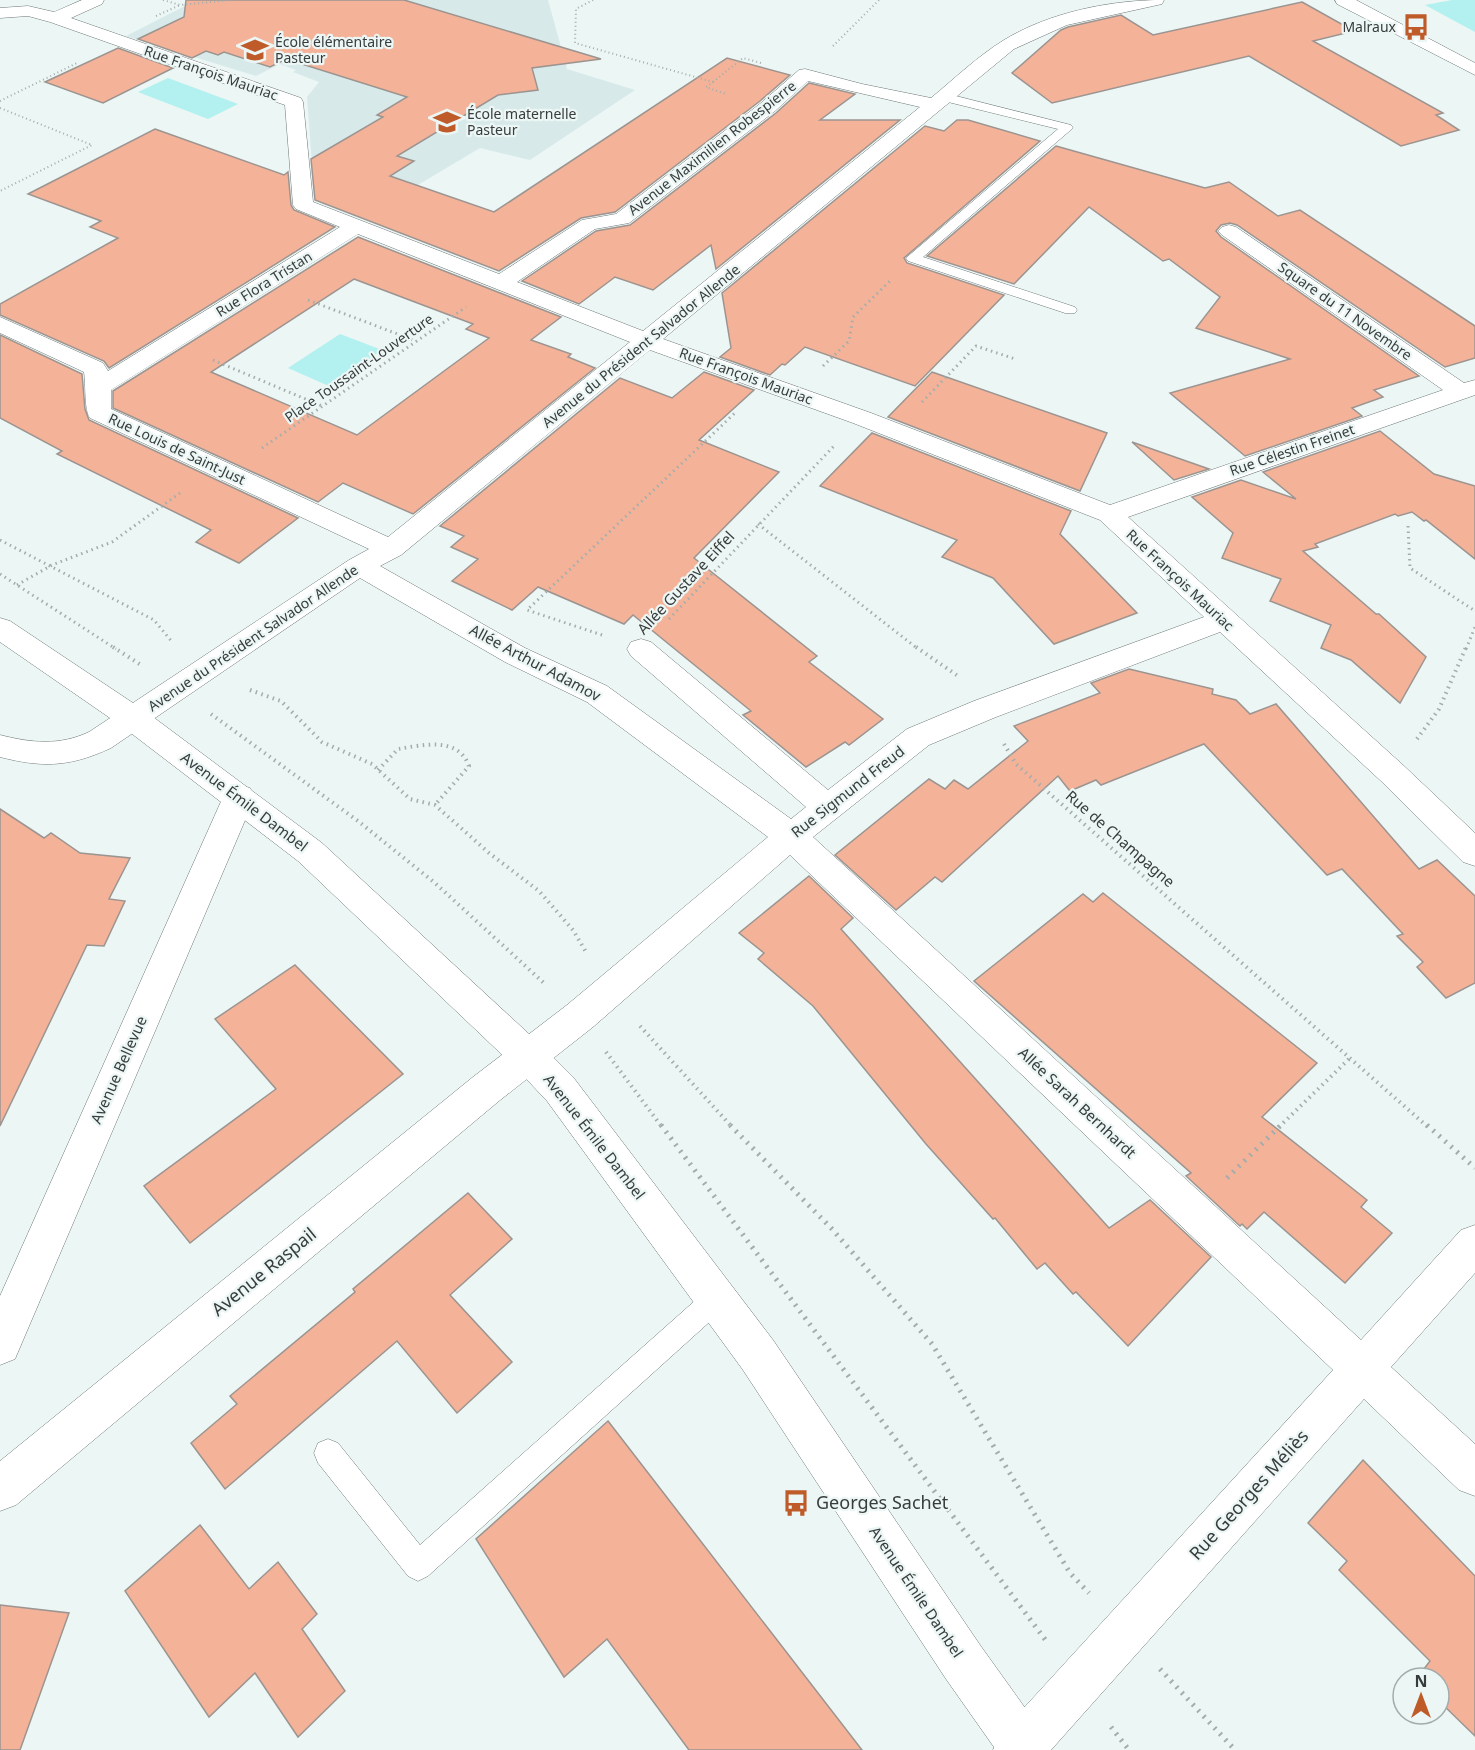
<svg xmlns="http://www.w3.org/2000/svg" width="1475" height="1750" font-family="'Noto Sans',sans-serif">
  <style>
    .built { fill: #d7eae9 }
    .green { fill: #b2f1ef }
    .building { fill: #f4b398; stroke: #9c9490; stroke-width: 1.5; fill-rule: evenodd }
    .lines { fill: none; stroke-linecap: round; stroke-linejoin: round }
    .service-casing { stroke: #6e7777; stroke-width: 1 }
    .minor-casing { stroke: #6e7777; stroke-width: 1 }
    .tertiary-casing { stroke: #6e7777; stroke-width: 1 }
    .path-far3 { stroke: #a4adac; stroke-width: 2; stroke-dasharray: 1 3; stroke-linecap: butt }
    .path-far2 { stroke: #a4adac; stroke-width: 3; stroke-dasharray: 1.5 4; stroke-linecap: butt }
    .path-far1 { stroke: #a4adac; stroke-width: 4; stroke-dasharray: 1.5 4.5; stroke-linecap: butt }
    .path { stroke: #a4adac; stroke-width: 5; stroke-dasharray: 2 6; stroke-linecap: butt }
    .service { fill: #fff; fill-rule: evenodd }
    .minor { fill: #fff; fill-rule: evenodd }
    .tertiary { fill: #fff; fill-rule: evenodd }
    .labels { text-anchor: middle; stroke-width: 4.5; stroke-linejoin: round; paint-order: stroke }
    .far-poi-label { font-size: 14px; fill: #383c3c; stroke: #ebf6f5; text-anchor: start }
    .far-street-label { font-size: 14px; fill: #383c3c; stroke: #ebf6f5 }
    .street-label { font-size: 15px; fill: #383c3c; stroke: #ebf6f5 }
    .near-street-label { font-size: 18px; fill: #383c3c; stroke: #ebf6f5 }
    .near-poi-label { font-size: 18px; fill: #383c3c; stroke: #ebf6f5; text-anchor: start }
  </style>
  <rect width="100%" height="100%" fill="#ebf6f5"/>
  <!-- built -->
  <polygon class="built" points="246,0 548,0 567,69 635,90 530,160 480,148 391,201 313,176 307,97 319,82 293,72 296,70 280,64 256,76 126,36 183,7"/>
  <!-- green -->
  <g class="green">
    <polygon points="1452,0 1475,0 1475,32 1425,5"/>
    <polygon points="168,78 238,104 208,119 138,92"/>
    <polygon points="340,334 382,350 331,387 288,368"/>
  </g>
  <!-- building -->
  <g class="building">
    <polygon points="186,0 404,0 601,59 532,68 538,90 498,95 397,156 414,161 390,176 494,212 727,58 790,75 760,101 615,212 581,218 499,271 315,200 311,159 383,117 377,115 407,97 286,59 270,67 224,52 218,55 206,51 192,58 138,39 184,17"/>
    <polygon points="1302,2 1354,31 1313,41 1443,113 1436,115 1459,130 1401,146 1249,56 1052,103 1012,73 1061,30 1068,27 1121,15 1153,35"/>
    <polygon points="118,48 173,68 103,103 45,82"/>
    <polygon points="809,83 855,94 820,120 900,120 716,269 711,245 653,290 615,277 579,304 522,281 596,231 630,225 776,113"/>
    <polygon points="957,120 968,120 1040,141 904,258 907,263 1004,295 915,386 805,347 785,365 782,364 770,375 720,357 731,348 722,293 925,126 944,131"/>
    <polygon points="155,129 284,175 288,172 291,205 294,210 335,227 109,368 104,361 0,315 0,304 118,238 90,227 101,221 28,194"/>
    <polygon points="1056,146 1205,188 1229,182 1278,216 1300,210 1475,326 1475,358 1445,367 1237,225 1230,223 1221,225 1216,231 1221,237 1419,376 1374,390 1383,397 1352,408 1362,416 1245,456 1170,393 1290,359 1196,328 1220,297 1169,259 1163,261 1089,207 1014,284 927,256"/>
    <path d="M358 237 561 317 531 340 571 354 568 357 595 368 413 514 343 483 318 502 113 408V391ZM354 279 473 324 466 329 489 338 357 435 211 372Z"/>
    <polygon points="0,335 82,374 85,409 89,420 298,518 239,563 196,542 211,530 57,454 62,451 0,418"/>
    <polygon points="704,372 754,390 699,440 779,472 694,558 817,656 809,662 883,719 849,745 845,742 806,767 743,715 751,711 633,615 624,624 538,587 512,610 452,581 478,559 451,547 464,536 440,526 620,378 672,398"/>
    <polygon points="932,372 1107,433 1080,491 888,417"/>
    <polygon points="1380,431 1434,474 1475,486 1475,559 1426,520 1424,521 1412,512 1398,516 1395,514 1315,544 1318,547 1303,551 1376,614 1379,614 1426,657 1400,703 1351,660 1321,648 1331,625 1270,601 1281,579 1222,558 1233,533 1192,497 1241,480 1296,499 1263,472"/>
    <polygon points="872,433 1071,511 1060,534 1137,613 1054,644 993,578 942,557 957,540 820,486"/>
    <polygon points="1132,442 1209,469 1174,480"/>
    <polygon points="1129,669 1213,689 1212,694 1236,700 1250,714 1276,704 1419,869 1437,860 1475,896 1475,983 1446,998 1417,967 1423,962 1397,936 1403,934 1342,869 1327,875 1204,744 1101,785 1096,780 1070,791 1058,776 942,882 935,877 896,910 835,855 929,779 945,789 954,780 968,789 1028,741 1014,726 1100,693 1091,683"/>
    <polygon points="0,809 44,838 51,833 80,853 130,858 109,899 125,901 104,946 87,945 0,1126"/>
    <polygon points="809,876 853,918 841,929 1109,1228 1150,1200 1211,1257 1128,1346 1076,1292 1073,1294 1045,1263 1037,1269 995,1218 993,1219 926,1144 813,1006 758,959 764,953 739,933"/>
    <polygon points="1103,893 1317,1063 1262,1117 1367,1200 1361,1207 1392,1233 1345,1283 1264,1212 1247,1229 1242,1224 1240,1226 1186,1176 1191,1173 974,981 1083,894 1093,902"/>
    <polygon points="295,965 403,1074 190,1243 144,1186 276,1089 215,1019"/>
    <polygon points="468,1193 512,1239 450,1295 512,1362 457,1413 397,1341 225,1489 191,1443 237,1404 230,1396 355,1292 353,1289"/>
    <polygon points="608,1421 689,1526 862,1750 689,1750 607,1639 564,1677 476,1539"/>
    <polygon points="1363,1460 1475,1576 1475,1736 1439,1701 1439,1678 1417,1678 1430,1661 1339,1570 1347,1561 1308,1523"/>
    <polygon points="200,1525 249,1589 278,1562 317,1614 302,1629 345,1691 298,1737 255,1673 209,1717 125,1591"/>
    <polygon points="0,1605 69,1613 20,1750 0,1750"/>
  </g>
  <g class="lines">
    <defs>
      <g id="service">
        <polygon points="944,93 1071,125 1073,128 923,257 1075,307 1077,310 1075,313 1065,313 908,261 906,258 1058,129 940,100 940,94"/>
        <polygon points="716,1286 725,1290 729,1299 725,1308 428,1576 418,1581 408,1576 318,1463 314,1453 318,1443 328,1439 338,1443 420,1545 707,1290"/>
      </g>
      <g id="minor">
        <path d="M82 0H104L102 4 71 18 301 98 303 102 313 202 499 274 582 220 616 214 761 103 799 70 805 69 862 84 931 98C954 79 978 56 1004 40 1050 12 1111 0 1164 0L1162 4 1067 25 1014 49 663 339 871 413 1110 505 1443 390 1222 235 1218 231 1222 227 1229 225 1236 227 1464 383 1475 380V395L1128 517 1403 765 1475 833V866L1463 862 1381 781 1220 632 996 717 929 745 813 837 1361 1340 1461 1230 1475 1225V1273L1391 1367 1475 1444V1496L1459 1490 1364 1399 1051 1750H993L1001 1733 1333 1370 790 855 593 1027 499 1101 16 1505 0 1511V1461L473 1077 567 1005 768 837 587 702 505 662 360 578 111 748C70 767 43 768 0 757V735C32 743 59 746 89 732L349 560 369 549 90 418C84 409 86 385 84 372L0 333V317L103 363 108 371 340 227 296 209 293 205 285 105 50 22 28 16 0 18V8L28 6 54 12ZM808 81 920 107 643 331 517 282 595 229 629 223 775 111ZM358 234 630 342 388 537 111 409V390ZM650 350 853 423 1100 520 1204 617 974 701 907 729 828 790 651 642 641 639 631 642 627 649 631 656 806 807 791 819 607 686 525 648 380 566 401 555Z"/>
        <polygon points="239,785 250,788 255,797 15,1359 0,1365 0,1296 223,797 228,788"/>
      </g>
      <g id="tertiary">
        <polygon points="1335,0 1356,0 1475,63 1475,75 1337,4"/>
        <polygon points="0,618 10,621 145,711 322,843 541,1045 573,1077 773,1340 980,1645 1043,1733 1051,1750 996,1750 946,1679 743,1370 547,1101 515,1067 298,861 123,727 0,642"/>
      </g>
    </defs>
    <!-- service casing -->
    <use href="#service" class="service-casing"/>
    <!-- minor casing -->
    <use href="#minor" class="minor-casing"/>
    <!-- tertiary casing -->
    <use href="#tertiary" class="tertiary-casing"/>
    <!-- path-far3 -->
    <g class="path-far3">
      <polyline points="163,0 180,5 232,0"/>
      <polyline points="593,0 576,9 575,43 713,82 706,87 726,94"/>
      <polyline points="156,16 180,5"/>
      <polyline points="833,46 879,0"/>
      <polyline points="713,82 743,58 761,63"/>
      <polyline points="0,101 77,63"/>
      <polyline points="0,108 92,145 0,191"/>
    </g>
    <!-- path-far2 -->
    <g class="path-far2">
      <polyline points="308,300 416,341"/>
      <polyline points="213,360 322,406"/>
      <polyline points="823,366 849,341 853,317 890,281"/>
      <polyline points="922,402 976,346 1015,359"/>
      <polyline points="262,448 466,307"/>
      <polyline points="758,524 918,649"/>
      <polyline points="1408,526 1410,568 1475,611"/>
      <polyline points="0,540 154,620 173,643"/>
      <polyline points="0,574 116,649"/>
      <polyline points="17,585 52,565 112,542 180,493"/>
      <polyline points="669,619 834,446"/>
      <polyline points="602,635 527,610 737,411"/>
      <polyline points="1466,649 1475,627"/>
    </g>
    <!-- path-far1 -->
    <g class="path-far1">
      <polyline points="113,647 141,665"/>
      <polyline points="916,647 958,676"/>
      <polyline points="250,690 281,701 322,742 372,764 410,799 435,805 489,853 539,891 573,930 586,952"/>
      <polyline points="211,714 358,821 435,883 545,984"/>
      <polyline points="1417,739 1439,709 1466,647"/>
      <polyline points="1004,744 1016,764 1428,1127"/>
      <path d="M378 770 398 749C423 745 458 736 469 766L435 805"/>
      <polyline points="640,1026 732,1127"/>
      <polyline points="606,1052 662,1127"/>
      <polyline points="1279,1127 1351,1057"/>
    </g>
    <!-- path -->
    <g class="path">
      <polyline points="661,1125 1047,1642"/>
      <polyline points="730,1125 832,1229 932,1344 1070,1573 1089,1593"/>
      <polyline points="1427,1125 1475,1168"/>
      <polyline points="1227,1178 1281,1125"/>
      <polyline points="1160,1669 1235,1750"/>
      <polyline points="1111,1727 1129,1750"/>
    </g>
    <!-- service -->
    <use href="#service" class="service"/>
    <!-- minor -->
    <use href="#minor" class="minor"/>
    <!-- tertiary -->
    <use href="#tertiary" class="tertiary"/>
  </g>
  <!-- icons -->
  <defs>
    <symbol id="bus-bare" viewBox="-9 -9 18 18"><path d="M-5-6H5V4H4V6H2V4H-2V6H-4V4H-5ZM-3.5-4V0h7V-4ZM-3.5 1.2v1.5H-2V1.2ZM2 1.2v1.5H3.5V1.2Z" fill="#bf5a29" stroke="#ebf6f5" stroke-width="2.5" paint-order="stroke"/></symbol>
    <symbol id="school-bare" viewBox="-9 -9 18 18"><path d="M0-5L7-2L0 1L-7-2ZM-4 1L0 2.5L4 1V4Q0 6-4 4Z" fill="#bf5a29" stroke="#ebf6f5" stroke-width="2.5" paint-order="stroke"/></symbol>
  </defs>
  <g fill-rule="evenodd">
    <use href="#bus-bare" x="1397" y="8" width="38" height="38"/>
    <use href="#school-bare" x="236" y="31" width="38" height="38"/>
    <use href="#school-bare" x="428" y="103" width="38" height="38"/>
    <use href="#bus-bare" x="777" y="1484" width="38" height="38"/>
  </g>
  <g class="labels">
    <!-- far-poi labels -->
    <g class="far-poi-label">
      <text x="1396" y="32" text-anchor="end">Malraux</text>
      <text x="275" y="47">École élémentaire<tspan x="275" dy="16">Pasteur</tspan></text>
      <text x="467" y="119">École maternelle<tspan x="467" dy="16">Pasteur</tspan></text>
    </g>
    <!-- far-street labels -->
    <g class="far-street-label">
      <text transform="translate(211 73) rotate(19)" y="5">Rue François Mauriac</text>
      <text transform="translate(712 148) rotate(-38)" y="5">Avenue Maximilien Robespierre</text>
      <text transform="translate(264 284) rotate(-32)" y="5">Rue Flora Tristan</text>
      <text transform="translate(1345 311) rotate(35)" y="5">Square du 11 Novembre</text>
      <text transform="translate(641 346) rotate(-39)" y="5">Avenue du Président Salvador Allende</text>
      <text transform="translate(359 368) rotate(-35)" y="5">Place Toussaint-Louverture</text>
      <text transform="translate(746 376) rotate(20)" y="5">Rue François Mauriac</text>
      <text transform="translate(177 449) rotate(25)" y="5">Rue Louis de Saint-Just</text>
      <text transform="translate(1292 450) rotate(-19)" y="5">Rue Célestin Freinet</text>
      <text transform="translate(1180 580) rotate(43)" y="5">Rue François Mauriac</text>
      <text transform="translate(253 638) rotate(-34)" y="5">Avenue du Président Salvador Allende</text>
    </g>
    <!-- street labels -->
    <g class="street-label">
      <text transform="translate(686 583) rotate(-47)" y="5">Allée Gustave Eiffel</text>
      <text transform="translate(535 663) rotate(28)" y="5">Allée Arthur Adamov</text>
      <text transform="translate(848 792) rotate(-38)" y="5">Rue Sigmund Freud</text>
      <text transform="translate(244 802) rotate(37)" y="5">Avenue Émile Dambel</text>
      <text transform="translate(1120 839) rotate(41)" y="5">Rue de Champagne</text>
      <text transform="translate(119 1070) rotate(-66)" y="5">Avenue Bellevue</text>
      <text transform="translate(1077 1103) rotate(43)" y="5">Allée Sarah Bernhardt</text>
      <text transform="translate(594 1137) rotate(52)" y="5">Avenue Émile Dambel</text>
      <text transform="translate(916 1592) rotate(56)" y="5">Avenue Émile Dambel</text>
    </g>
    <!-- near-street labels -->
    <g class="near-street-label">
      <text transform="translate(264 1272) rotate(-39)" y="6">Avenue Raspail</text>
      <text transform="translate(1249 1495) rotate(-48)" y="6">Rue Georges Méliès</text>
    </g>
    <!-- near-poi labels -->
    <g class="near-poi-label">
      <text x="816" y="1509">Georges Sachet</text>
    </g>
  </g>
  <!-- north arrow -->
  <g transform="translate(1421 1696)"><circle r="28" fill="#ebf6f5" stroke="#a3acab" stroke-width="1.5"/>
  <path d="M0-4.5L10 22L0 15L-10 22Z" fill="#bf5a29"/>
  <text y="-9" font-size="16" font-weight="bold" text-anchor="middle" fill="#383c3c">N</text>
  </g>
</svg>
